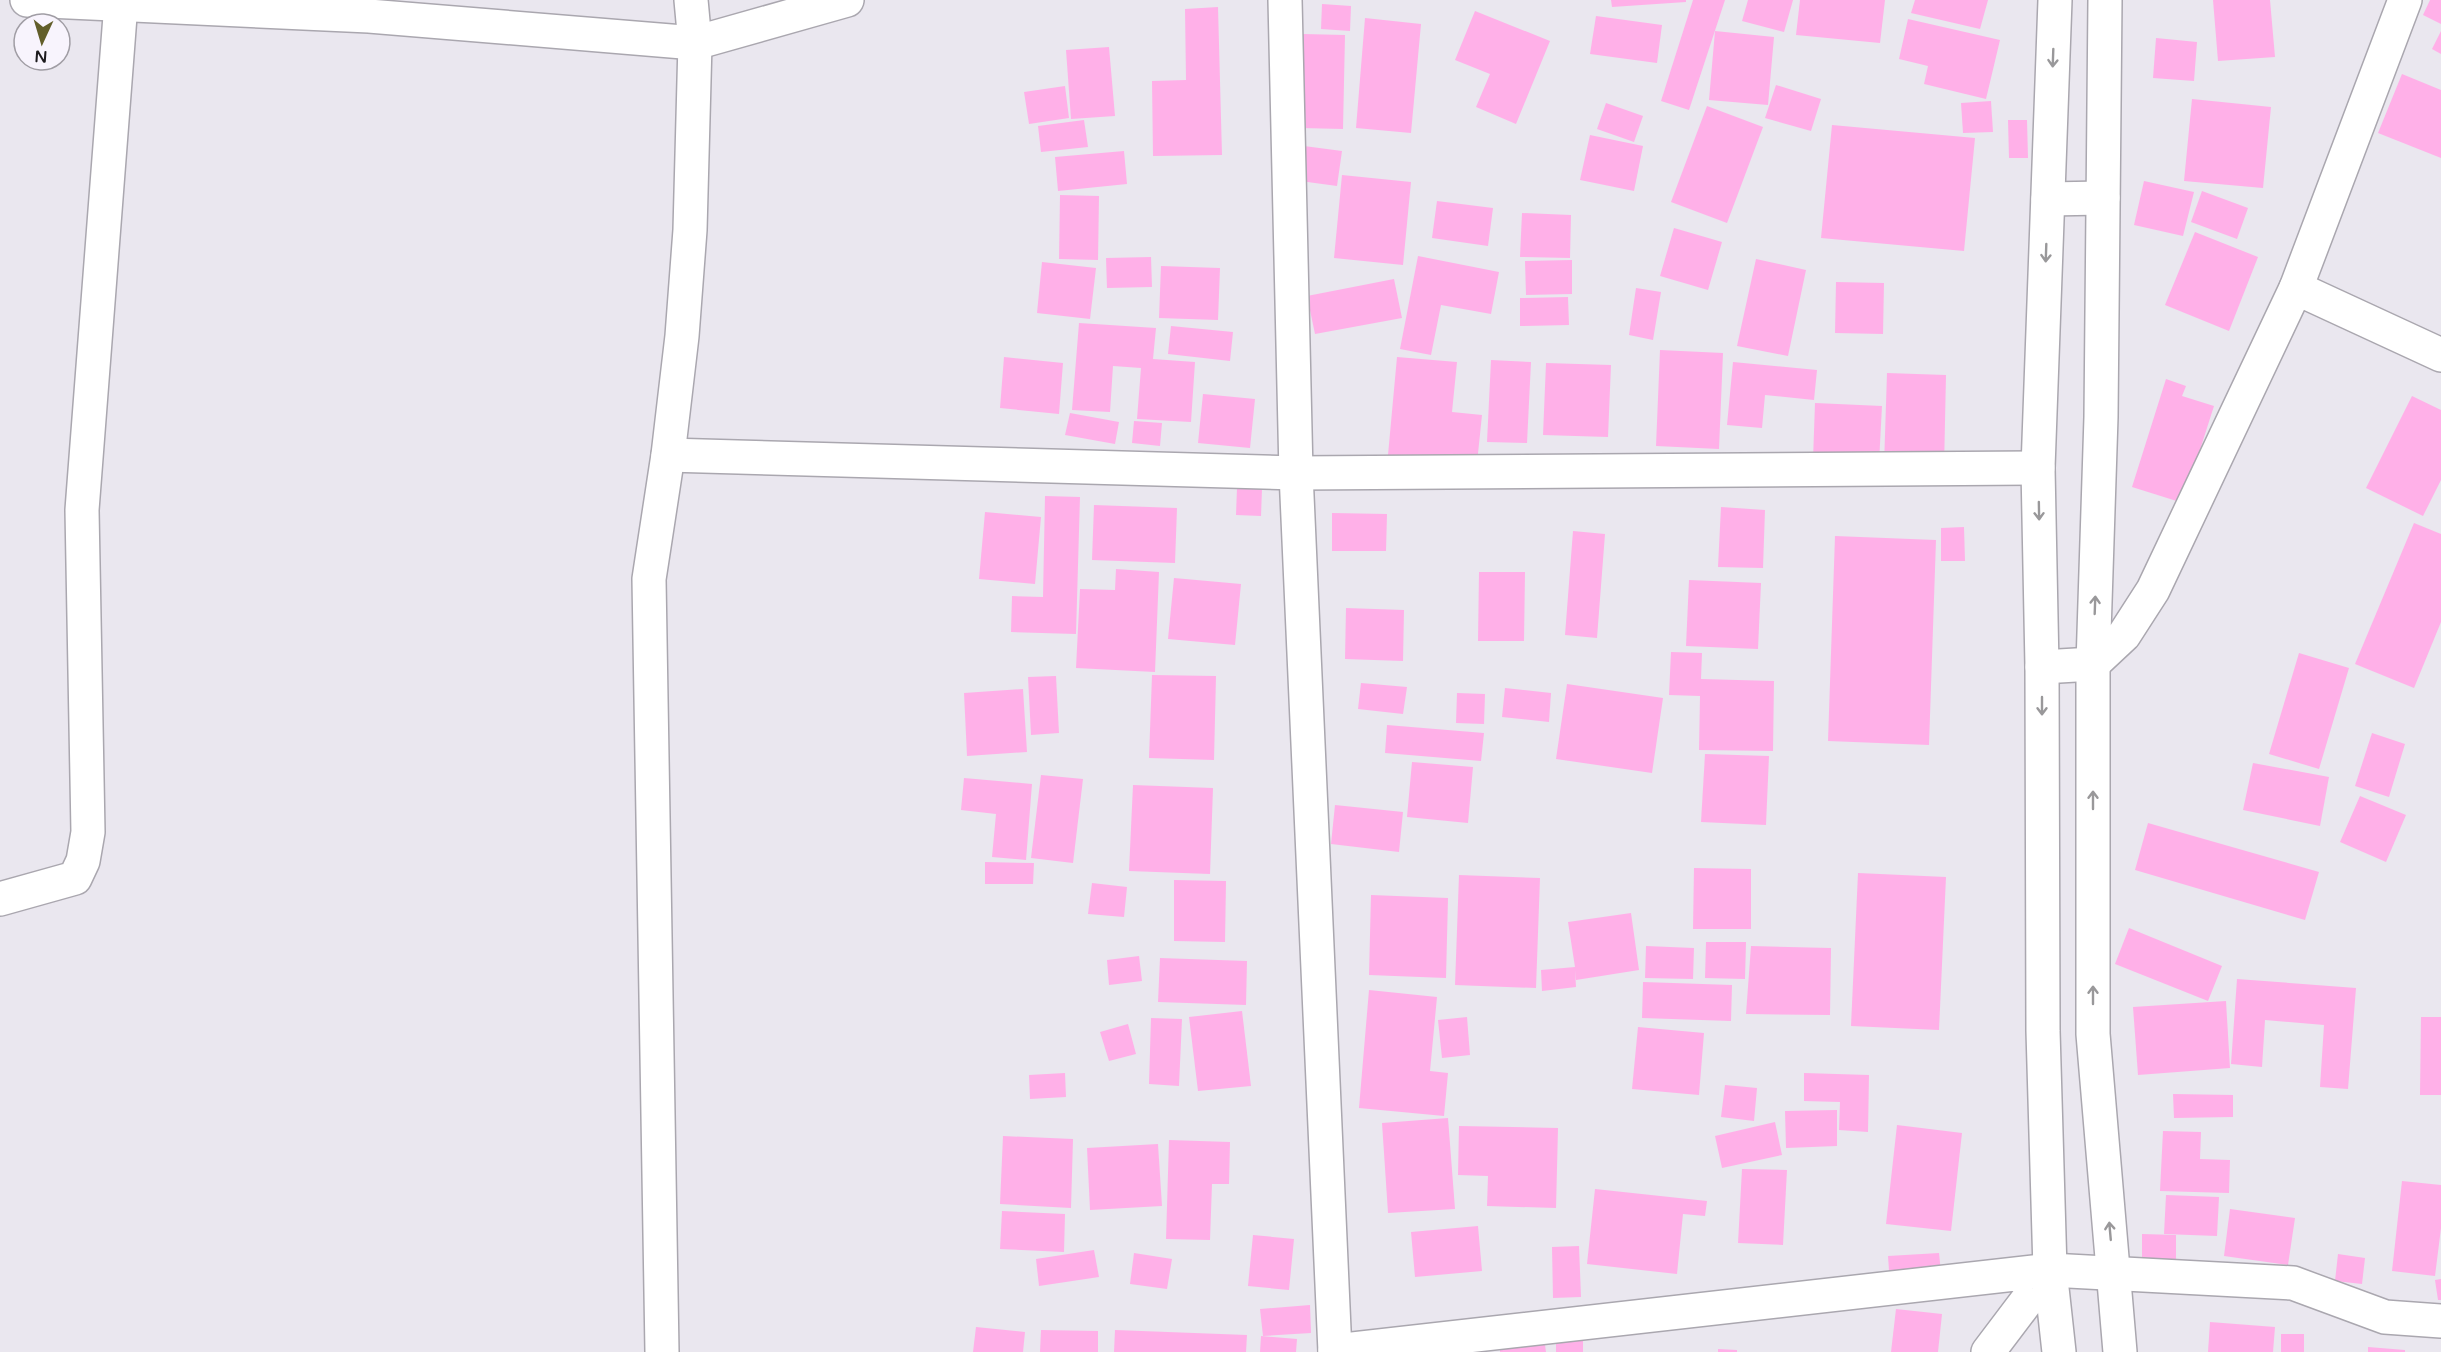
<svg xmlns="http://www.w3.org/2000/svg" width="2441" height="1352" font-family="'Varela Round',sans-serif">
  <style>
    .building { fill: #ffb0e8 }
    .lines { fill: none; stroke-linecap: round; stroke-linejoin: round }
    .minor-casing { stroke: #aaa7af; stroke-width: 36 }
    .tertiary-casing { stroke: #aaa7af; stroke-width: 36 }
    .minor { stroke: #fff; stroke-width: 33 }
    .tertiary { stroke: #fff; stroke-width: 33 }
    .oneway { stroke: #99989a }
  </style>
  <rect width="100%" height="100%" fill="#eae7ef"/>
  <!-- building -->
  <g class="building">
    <polygon points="1611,0 1686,0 1686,2 1612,7"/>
    <polygon points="1693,0 1725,0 1689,110 1661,101"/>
    <polygon points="1748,0 1793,0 1784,32 1742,21"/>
    <polygon points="1800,0 1885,0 1880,43 1796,35"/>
    <polygon points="1915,0 1988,0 1980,29 1911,13"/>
    <polygon points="2213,0 2270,0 2275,57 2218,61"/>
    <polygon points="2430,0 2441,0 2441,24 2423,15"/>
    <polygon points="1322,4 1351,6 1350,31 1321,29"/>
    <polygon points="1218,7 1222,155 1153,156 1152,81 1186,80 1185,9"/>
    <polygon points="1475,11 1550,41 1516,124 1476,107 1490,74 1455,60"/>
    <polygon points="1596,16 1662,25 1657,63 1590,54"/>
    <polygon points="1365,18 1421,24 1411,133 1356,128"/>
    <polygon points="1908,19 2000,40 1986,99 1924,84 1928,66 1899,59"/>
    <polygon points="1715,31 1774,37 1768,105 1709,100"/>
    <polygon points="2441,31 2441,54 2432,49"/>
    <polygon points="1303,34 1345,35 1343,129 1301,128"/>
    <polygon points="2156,38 2197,42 2194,81 2153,78"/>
    <polygon points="1109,47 1115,116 1071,119 1066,50"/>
    <polygon points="2402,74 2441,90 2441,158 2378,133"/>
    <polygon points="1776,85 1821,99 1811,131 1765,118"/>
    <polygon points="1065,86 1069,118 1029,124 1024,92"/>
    <polygon points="2192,99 2271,107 2263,188 2184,181"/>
    <polygon points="1991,101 1993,132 1963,133 1961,103"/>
    <polygon points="1606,103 1643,116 1634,142 1597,129"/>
    <polygon points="1707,106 1763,127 1727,223 1671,202"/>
    <polygon points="1084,120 1088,147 1041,152 1038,126"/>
    <polygon points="2008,120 2027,120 2028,158 2009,158"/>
    <polygon points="1832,125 1975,138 1964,251 1821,238"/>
    <polygon points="1590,135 1643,146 1634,191 1580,180"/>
    <polygon points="1304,146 1342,151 1337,186 1300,181"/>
    <polygon points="1124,151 1127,184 1058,191 1055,157"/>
    <polygon points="1342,175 1411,182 1403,265 1334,258"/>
    <polygon points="2144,181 2194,192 2183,236 2134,225"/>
    <polygon points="2202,191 2248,208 2237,239 2191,222"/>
    <polygon points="1060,195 1099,196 1098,260 1059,259"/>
    <polygon points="1437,201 1493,208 1488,246 1432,238"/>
    <polygon points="1522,213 1571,215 1570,258 1520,257"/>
    <polygon points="1674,228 1722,242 1708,290 1660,276"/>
    <polygon points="2195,232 2258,257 2229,331 2165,305"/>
    <polygon points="1418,256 1499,272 1491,314 1441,305 1431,355 1400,349"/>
    <polygon points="1151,257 1152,287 1107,288 1106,258"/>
    <polygon points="1756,259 1806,270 1788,356 1737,346"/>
    <polygon points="1572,260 1572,294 1526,295 1525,261"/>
    <polygon points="1042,262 1096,268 1090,319 1037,313"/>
    <polygon points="1161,266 1220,268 1218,320 1159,318"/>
    <polygon points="1394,279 1402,318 1315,334 1307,296"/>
    <polygon points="1836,282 1884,283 1883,334 1835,333"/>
    <polygon points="1636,288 1661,292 1653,340 1629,335"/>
    <polygon points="1568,297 1569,325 1520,326 1520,298"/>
    <polygon points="1079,323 1156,328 1153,359 1195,362 1191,422 1137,419 1141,368 1113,366 1110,412 1072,410"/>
    <polygon points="1171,326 1233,332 1230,361 1168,354"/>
    <polygon points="1660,350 1723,353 1719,449 1656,446"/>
    <polygon points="1004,357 1063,363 1059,414 1000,408"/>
    <polygon points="1397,357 1457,362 1452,412 1482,415 1477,463 1388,455"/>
    <polygon points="1491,360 1531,362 1527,443 1487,442"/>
    <polygon points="1733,362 1817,370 1814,400 1765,395 1762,428 1727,425"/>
    <polygon points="1546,363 1611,365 1608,437 1543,435"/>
    <polygon points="1887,373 1946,375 1944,468 1884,466"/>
    <polygon points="2166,379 2186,386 2182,396 2214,406 2183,503 2132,487"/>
    <polygon points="1203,394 1255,399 1250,448 1198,443"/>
    <polygon points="2412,396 2441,410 2441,480 2423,516 2366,488"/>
    <polygon points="1815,403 1882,406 1879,463 1813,460"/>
    <polygon points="1070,413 1119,422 1115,444 1065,435"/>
    <polygon points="1134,421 1162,423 1160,446 1132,443"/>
    <polygon points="1237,488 1262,489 1261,516 1236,515"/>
    <polygon points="1045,496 1080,497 1076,634 1011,632 1012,596 1043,597"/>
    <polygon points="1094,505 1177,508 1175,563 1092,560"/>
    <polygon points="1721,507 1765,510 1763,568 1718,567"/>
    <polygon points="985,512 1041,517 1035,584 979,579"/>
    <polygon points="1332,513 1387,514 1386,551 1332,551"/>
    <polygon points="2414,523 2441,534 2441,622 2414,688 2355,664"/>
    <polygon points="1964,527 1965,561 1941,561 1941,528"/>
    <polygon points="1573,531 1605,534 1597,638 1565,635"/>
    <polygon points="1835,536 1936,540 1929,745 1828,741"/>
    <polygon points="1116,569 1159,572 1155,672 1076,668 1080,589 1115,590"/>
    <polygon points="1479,572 1525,572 1524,641 1478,641"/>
    <polygon points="1174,578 1241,584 1235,645 1168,639"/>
    <polygon points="1689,580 1761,583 1758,649 1686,646"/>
    <polygon points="1346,608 1404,610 1403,661 1345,659"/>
    <polygon points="1671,652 1702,653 1701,679 1774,681 1773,751 1699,750 1700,696 1669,695"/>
    <polygon points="2299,653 2349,668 2319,769 2269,754"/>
    <polygon points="1152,675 1216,676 1214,760 1149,758"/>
    <polygon points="1056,676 1059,733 1031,735 1028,677"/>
    <polygon points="1361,683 1407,687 1403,714 1358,709"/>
    <polygon points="1567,684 1663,698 1652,773 1556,759"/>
    <polygon points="1505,688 1551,693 1549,722 1502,717"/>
    <polygon points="1023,689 1027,752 967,756 964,693"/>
    <polygon points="1457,693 1485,694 1484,724 1456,723"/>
    <polygon points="1387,725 1484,733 1481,761 1385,753"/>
    <polygon points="2372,733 2405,744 2389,797 2355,786"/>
    <polygon points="1705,754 1769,756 1766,825 1701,822"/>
    <polygon points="1412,762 1473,767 1468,823 1407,817"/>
    <polygon points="2253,763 2329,777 2320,826 2243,810"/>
    <polygon points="1041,775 1083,779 1073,863 1031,858"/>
    <polygon points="964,778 1032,784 1026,860 992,857 996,814 961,810"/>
    <polygon points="1133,785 1213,788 1210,874 1129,871"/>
    <polygon points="2360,796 2406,815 2386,862 2340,842"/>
    <polygon points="1335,805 1403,812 1399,852 1331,844"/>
    <polygon points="2148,823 2319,872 2305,920 2135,870"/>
    <polygon points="985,862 1034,863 1033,884 985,884"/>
    <polygon points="1694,868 1751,869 1751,929 1693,929"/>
    <polygon points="1858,873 1946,877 1939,1030 1851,1026"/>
    <polygon points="1459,875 1540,878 1536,988 1455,985"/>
    <polygon points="1174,880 1226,881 1225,942 1174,941"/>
    <polygon points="1092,883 1127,887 1124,917 1088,914"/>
    <polygon points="1371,895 1448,898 1446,978 1369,975"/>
    <polygon points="1631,913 1639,970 1576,980 1575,970 1576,987 1542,991 1541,970 1575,967 1568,922"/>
    <polygon points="2129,928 2222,966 2208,1001 2115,964"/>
    <polygon points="1706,942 1746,942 1745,979 1705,978"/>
    <polygon points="1646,946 1694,948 1693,979 1645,978"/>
    <polygon points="1751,946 1831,948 1830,1015 1746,1014"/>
    <polygon points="1139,956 1142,981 1109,985 1107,960"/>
    <polygon points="1160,958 1247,961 1246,1005 1158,1002"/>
    <polygon points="2237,979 2356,988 2348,1089 2320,1087 2324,1025 2265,1020 2262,1067 2231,1064"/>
    <polygon points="1643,982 1732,985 1731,1021 1642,1018"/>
    <polygon points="1369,990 1437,997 1430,1071 1448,1073 1444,1116 1359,1108"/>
    <polygon points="2226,1001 2230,1068 2138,1075 2133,1007"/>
    <polygon points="1242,1011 1251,1086 1198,1091 1189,1017"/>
    <polygon points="1467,1017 1470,1055 1442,1058 1438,1020"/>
    <polygon points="2421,1017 2441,1017 2441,1095 2420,1095"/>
    <polygon points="1151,1018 1182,1019 1179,1086 1149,1084"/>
    <polygon points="1128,1024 1136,1054 1109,1061 1100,1032"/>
    <polygon points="1638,1027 1704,1033 1699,1095 1632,1089"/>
    <polygon points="1065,1073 1066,1097 1030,1099 1029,1075"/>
    <polygon points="1804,1073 1869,1075 1868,1132 1839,1130 1840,1102 1804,1101"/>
    <polygon points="1725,1085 1757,1088 1754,1121 1721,1117"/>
    <polygon points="2173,1094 2233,1095 2233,1117 2174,1118"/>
    <polygon points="1837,1110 1837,1146 1786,1148 1785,1111"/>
    <polygon points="1448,1118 1455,1209 1388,1213 1382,1123"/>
    <polygon points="1775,1122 1782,1155 1722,1168 1715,1136"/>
    <polygon points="1897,1125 1962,1133 1951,1231 1886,1224"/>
    <polygon points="1459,1126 1558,1128 1556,1208 1487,1206 1488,1176 1458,1175"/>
    <polygon points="2163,1131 2201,1132 2200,1159 2230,1160 2229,1193 2160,1191"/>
    <polygon points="1003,1136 1073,1139 1071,1208 1000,1204"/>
    <polygon points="1169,1140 1230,1142 1229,1184 1212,1184 1210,1240 1166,1239"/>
    <polygon points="1158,1144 1162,1206 1090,1210 1087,1148"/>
    <polygon points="1742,1169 1787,1170 1783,1245 1738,1243"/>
    <polygon points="2402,1181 2441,1185 2441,1228 2435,1276 2392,1271"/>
    <polygon points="1595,1189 1707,1201 1705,1216 1683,1214 1677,1274 1587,1264"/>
    <polygon points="2166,1195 2219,1197 2217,1236 2164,1234"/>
    <polygon points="2230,1209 2295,1218 2288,1265 2224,1256"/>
    <polygon points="1002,1211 1065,1214 1064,1252 1000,1249"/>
    <polygon points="1478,1226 1482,1271 1415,1277 1411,1232"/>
    <polygon points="2142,1234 2176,1235 2176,1261 2142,1261"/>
    <polygon points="1253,1235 1294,1239 1289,1290 1248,1286"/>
    <polygon points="1579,1246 1581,1297 1553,1298 1552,1247"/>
    <polygon points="1094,1250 1099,1277 1039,1286 1036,1259"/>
    <polygon points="1134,1253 1172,1259 1167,1289 1130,1284"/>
    <polygon points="1939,1253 1942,1282 1890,1285 1888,1256"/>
    <polygon points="2338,1254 2365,1258 2362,1284 2335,1281"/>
    <polygon points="2441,1279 2441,1300 2438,1300 2435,1280"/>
    <polygon points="1310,1305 1311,1333 1263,1336 1260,1309"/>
    <polygon points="1896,1309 1942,1314 1938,1352 1891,1352"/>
    <polygon points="2210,1322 2275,1327 2273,1352 2208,1352"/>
    <polygon points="976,1327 1025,1332 1023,1352 973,1352"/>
    <polygon points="1041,1330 1098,1331 1098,1352 1040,1352"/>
    <polygon points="1115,1330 1247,1335 1246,1352 1114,1352"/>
    <rect x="2281" y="1334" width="23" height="18"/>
    <polygon points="1261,1336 1297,1339 1296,1352 1260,1352"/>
    <polygon points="1556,1337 1583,1338 1583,1352 1556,1352"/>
    <polygon points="1545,1345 1546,1352 1500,1352 1500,1347"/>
    <polygon points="2368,1347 2405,1350 2405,1352 2368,1352"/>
    <polygon points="1718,1349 1737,1350 1737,1352 1718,1352"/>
  </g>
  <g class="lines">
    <defs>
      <g id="minor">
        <polyline points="27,0 369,16 695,43 847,0"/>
        <polyline points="1285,0 1296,473 1335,1352"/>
        <polyline points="2296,288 2441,355"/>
        <polyline points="668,455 1296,473 2038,468"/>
        <polyline points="2042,667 2093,664 2124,635 2153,590 2296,288 2405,0"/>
        <polyline points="0,899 75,878 83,861 88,832 82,510 121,3"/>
        <polyline points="2050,1270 2293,1283 2385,1317 2441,1321"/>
        <polyline points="1335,1351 2050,1270 1988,1352"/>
        <polyline points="662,1352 649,579 668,455 682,336 690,230 695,43 691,0"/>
      </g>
      <g id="tertiary">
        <polyline points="2055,0 2038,468 2042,667 2043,1031 2050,1270 2059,1352"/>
        <polyline points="2105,0 2101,417 2093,664 2093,1034 2120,1352"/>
        <polyline points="2048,199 2103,198"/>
      </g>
    </defs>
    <!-- minor casing -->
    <use href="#minor" class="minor-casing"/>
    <!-- tertiary casing -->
    <use href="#tertiary" class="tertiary-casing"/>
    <!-- minor -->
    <use href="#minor" class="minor"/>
    <!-- tertiary -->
    <use href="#tertiary" class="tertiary"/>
  </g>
  <!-- one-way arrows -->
  <defs><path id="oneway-shaft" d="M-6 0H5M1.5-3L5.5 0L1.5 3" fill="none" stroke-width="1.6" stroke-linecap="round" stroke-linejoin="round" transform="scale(1.5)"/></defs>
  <g class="oneway">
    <use href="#oneway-shaft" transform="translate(2053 58) rotate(92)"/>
    <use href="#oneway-shaft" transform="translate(2046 253) rotate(92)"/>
    <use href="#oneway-shaft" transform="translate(2039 511) rotate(89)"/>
    <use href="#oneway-shaft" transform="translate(2095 605) rotate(-88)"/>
    <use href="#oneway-shaft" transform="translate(2042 706) rotate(90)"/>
    <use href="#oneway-shaft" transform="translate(2093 800) rotate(-90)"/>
    <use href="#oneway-shaft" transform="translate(2093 995) rotate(-90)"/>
    <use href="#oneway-shaft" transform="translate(2110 1231) rotate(-95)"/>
  </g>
  <!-- north arrow -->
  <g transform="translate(42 42) rotate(184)"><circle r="28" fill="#f8f4fd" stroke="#a09da4" stroke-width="1.5"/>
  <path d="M0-4.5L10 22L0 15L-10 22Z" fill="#625e2a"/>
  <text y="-9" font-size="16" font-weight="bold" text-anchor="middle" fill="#1d1b1e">N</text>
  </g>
</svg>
